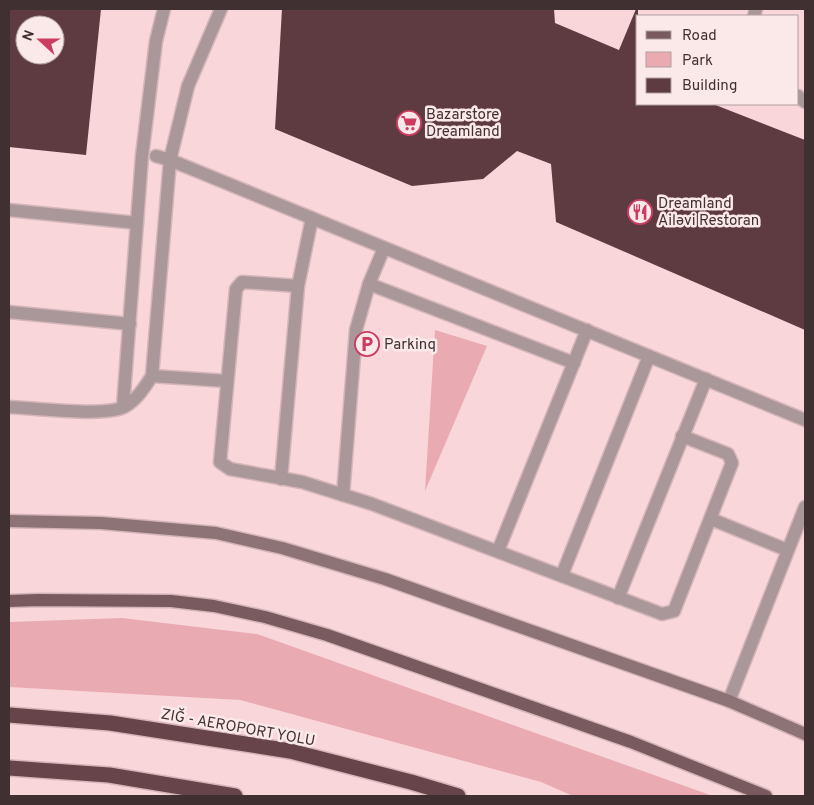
<svg xmlns="http://www.w3.org/2000/svg" width="814" height="805" font-family="Overpass,sans-serif">
  <style>
    .green { fill: #eaaab2 }
    .building { fill: #5e3b40; fill-rule: evenodd }
    .lines { fill: none; stroke-linecap: round; stroke-linejoin: round }
    .lane-casing { stroke: #d4b5b8; stroke-width: 15 }
    .secondary-casing { stroke: #d4b5b8; stroke-width: 15 }
    .primary-casing { stroke: #d4b5b8; stroke-width: 15 }
    .highway-casing { stroke: #d4b5b8; stroke-width: 18 }
    .lane { stroke: #a99799; stroke-width: 12 }
    .secondary { stroke: #8d7376; stroke-width: 12 }
    .primary { stroke: #795a5e; stroke-width: 12 }
    .highway { stroke: #674449; stroke-width: 15 }
    .labels { text-anchor: middle; stroke-width: 5; stroke-linejoin: round; paint-order: stroke }
    .poi-label { font-size: 15px; fill: #413032; stroke: #fbe9ea; text-anchor: start }
    .street-label { font-size: 15px; fill: #413032; stroke: #fbe9ea }
  </style>
  <rect width="100%" height="100%" fill="#f9d6da"/>
  <!-- green -->
  <g class="green">
    <polygon points="435,330 487,346 425,491"/>
    <polygon points="122,618 257,634 713,796 573,796 541,782 240,700 9,687 9,622"/>
  </g>
  <!-- building -->
  <g class="building">
    <path d="M9 9H101L86 155 9 147ZM25 25H55V55H25Z"/>
    <polygon points="282,9 554,9 555,23 619,50 636,9 638,9 638,104 713,104 805,140 805,330 556,222 551,164 517,151 483,179 412,186 275,129"/>
  </g>
  <g class="lines">
    <defs>
      <g id="lane">
        <polyline points="754,16 756,9"/>
        <polyline points="798,96 805,102"/>
        <polyline points="156,156 170,160 805,420"/>
        <polyline points="9,210 137,223"/>
        <polyline points="312,218 298,286 242,282 236,289 220,462 230,469 302,482 372,504 662,614 674,611 732,463 728,454 682,436"/>
        <polyline points="369,284 574,363"/>
        <polyline points="9,312 130,324"/>
        <polyline points="152,376 227,381"/>
        <path d="M9 407C34 408 104 417 124 407 137 400 144 388 152 376L170 160 188 86 221 9"/>
        <polyline points="123,407 142,156 156,41 164,9"/>
        <polyline points="281,479 298,286"/>
        <polyline points="343,495 356,330 369,284 384,248"/>
        <polyline points="711,519 787,550"/>
        <polyline points="498,551 587,330"/>
        <polyline points="562,575 649,356"/>
        <polyline points="618,598 706,379"/>
        <polyline points="729,701 805,507"/>
      </g>
      <polyline id="secondary" points="9,521 101,523 216,533 282,548 385,579 729,701 805,734"/>
      <polyline id="primary" points="9,601 38,600 171,601 214,606 265,617 327,635 631,742 766,796"/>
      <g id="highway">
        <polyline points="9,715 110,723 290,751 411,782 458,796"/>
        <polyline points="9,768 109,775 235,796"/>
      </g>
    </defs>
    <!-- lane casing -->
    <use href="#lane" class="lane-casing"/>
    <!-- secondary casing -->
    <use href="#secondary" class="secondary-casing"/>
    <!-- primary casing -->
    <use href="#primary" class="primary-casing"/>
    <!-- highway casing -->
    <use href="#highway" class="highway-casing"/>
    <!-- lane -->
    <use href="#lane" class="lane"/>
    <!-- secondary -->
    <use href="#secondary" class="secondary"/>
    <!-- primary -->
    <use href="#primary" class="primary"/>
    <!-- highway -->
    <use href="#highway" class="highway"/>
  </g>
  <!-- icons -->
  <defs>
    <symbol id="supermarket-ring" viewBox="-11 -11 22 22"><circle r="9.5" fill="#fbe9ea" stroke="#cb3c5f" stroke-width="1.5"/><path d="M-6-5.5h2.5l.6 2H6L4.5 2H-2.5L-4.4-4H-6ZM-1.5 3.2a1.3 1.3 0 1 0 .1 0ZM3 3.2a1.3 1.3 0 1 0 .1 0Z" fill="#cb3c5f"/></symbol>
    <symbol id="restaurant-ring" viewBox="-11 -11 22 22"><circle r="9.5" fill="#fbe9ea" stroke="#cb3c5f" stroke-width="1.5"/><path d="M-5-6h1v4h1v-4h1v4h1v-4h1v5L-1.5 .5V6h-2V.5L-5-1ZM5-6V6H3V1.5H1.5Q1.5-4 5-6Z" fill="#cb3c5f"/></symbol>
    <symbol id="parking-ring" viewBox="-11 -11 22 22"><circle r="9.5" fill="#fbe9ea" stroke="#cb3c5f" stroke-width="1.5"/><path d="M-3.5-5.5H1a3.5 3.5 0 0 1 0 7H-1V5.5H-3.5ZM-1-3.4V-.6H.8a1.4 1.4 0 0 0 0-2.8Z" fill="#cb3c5f"/></symbol>
  </defs>
  <g fill-rule="evenodd">
    <use href="#supermarket-ring" x="395" y="109" width="28" height="28"/>
    <use href="#restaurant-ring" x="626" y="198" width="28" height="28"/>
    <use href="#parking-ring" x="353" y="330" width="28" height="28"/>
  </g>
  <g class="labels">
    <!-- poi labels -->
    <g class="poi-label">
      <text x="426" y="119">Bazarstore<tspan x="426" dy="17">Dreamland</tspan></text>
      <text x="658" y="208">Dreamland<tspan x="658" dy="17">Ailəvi Restoran</tspan></text>
      <text x="384" y="349">Parkinq</text>
    </g>
    <!-- street labels -->
    <g class="street-label">
      <text transform="translate(238 727) rotate(10)" y="5">ZIĞ - AEROPORT YOLU</text>
    </g>
  </g>
  <!-- border -->
  <rect width="814" height="805" fill="none" stroke="#413032" stroke-width="20"/>
  <!-- legend -->
  <rect x="636" y="15" width="162" height="90" fill="#fbe9ea" stroke="#b19fa0"/>
  <rect x="646" y="31" width="25" height="8" fill="#795a5e" stroke="#b19fa0"/>
  <text x="682" y="40" font-size="15" fill="#413032">Road</text>
  <rect x="646" y="52" width="25" height="15" fill="#eaaab2" stroke="#b19fa0"/>
  <text x="682" y="65" font-size="15" fill="#413032">Park</text>
  <rect x="646" y="78" width="25" height="15" fill="#5e3b40" stroke="#b19fa0"/>
  <text x="682" y="90" font-size="15" fill="#413032">Building</text>
  <!-- north arrow -->
  <g transform="translate(40 40) rotate(291)"><circle r="24" fill="#fbe9ea" stroke="#b19fa0"/>
  <path d="M0-4L9 19L0 12L-9 19Z" fill="#cb3c5f"/>
  <text y="-8" font-size="14" font-weight="bold" text-anchor="middle" fill="#413032">N</text>
  </g>
</svg>
